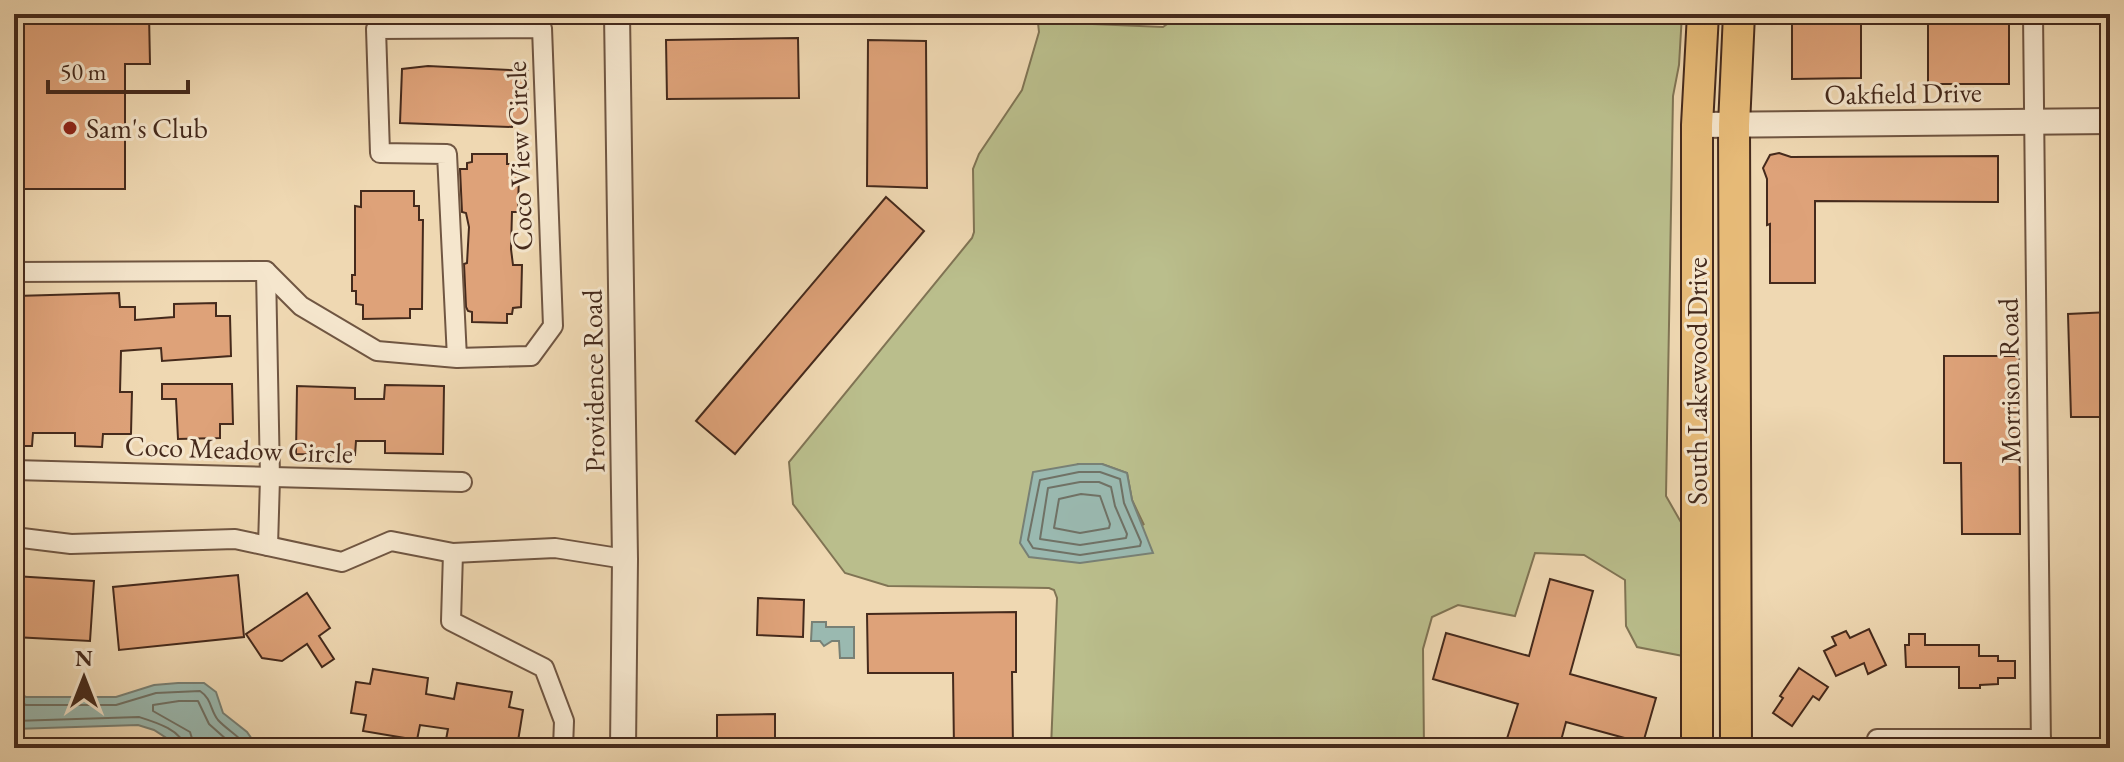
<svg xmlns="http://www.w3.org/2000/svg" width="2124" height="762" font-family="'EB Garamond',serif">
  <style>
    .green { fill: #babe8c; stroke: #807454; stroke-width: 2; fill-rule: evenodd }
    .water { fill: #9ab9b0; stroke: #788075; stroke-width: 2 }
    .lines { fill: none; stroke-linecap: round; stroke-linejoin: round }
    .shore { stroke: #707266; stroke-width: 2 }
    .building { fill: #dea279; stroke: #452a1c; stroke-width: 2 }
    .minor-casing { stroke: #705642; stroke-width: 22 }
    .tertiary-casing { stroke: #705642; stroke-width: 28 }
    .primary-casing { stroke: #452a1c; stroke-width: 34 }
    .minor { stroke: #f5e6cd; stroke-width: 18 }
    .tertiary { stroke: #f5e6cd; stroke-width: 24 }
    .primary { stroke: #e8bc79; stroke-width: 30 }
    .poi-dot { fill: #8f2418; stroke: #f5e6cd; stroke-width: 3 }
    .labels { text-anchor: middle; stroke-width: 6; stroke-linejoin: round; paint-order: stroke }
    .street-label { font-size: 28px; fill: #452a1c; stroke: #f5e6cd }
    .poi-label { font-size: 28px; fill: #452a1c; stroke: #f5e6cd; text-anchor: start }
  </style>
  <rect width="100%" height="100%" fill="#efd8b2"/>
  <filter id="stains"><feTurbulence type="fractalNoise" baseFrequency=".0025" numOctaves="4"/><feColorMatrix values="0 0 0 0 .2 0 0 0 0 .09 0 0 0 0 .02 0 0 0 .5 -.17"/></filter>
  <radialGradient id="worn" r=".72"><stop offset=".6" stop-color="#630" stop-opacity="0"/><stop offset="1" stop-color="#630" stop-opacity=".3"/></radialGradient>
  <!-- green -->
  <path class="green" d="M1037 14H1067L1069 23 1163 27 1181 14H1682L1679 65 1673 96 1666 496 1682 524 1683 656 1637 647 1626 626 1625 580 1584 555 1535 553 1515 616 1458 605 1432 617 1423 649 1424 748H1051L1057 598 1054 590 1049 588 888 586 845 573 793 504 789 462 972 238 974 232 973 169 979 154 1022 90 1039 32ZM1079 464H1102L1127 473 1132 500 1144 525Z"/>
  <!-- water -->
  <g class="water">
    <polygon points="1079,464 1102,464 1127,473 1132,500 1153,553 1080,563 1029,557 1020,543 1033,472"/>
    <polygon points="812,622 826,622 826,627 854,627 854,658 840,658 839,641 832,641 824,646 820,641 811,641"/>
    <polygon points="178,683 204,683 216,692 223,713 247,732 258,748 182,748 154,730 138,725 14,729 14,691 26,697 116,697 154,685"/>
  </g>
  <g class="lines">
    <!-- shore -->
    <g class="shore">
      <polygon points="1079,472 1100,472 1120,479 1124,503 1141,542 1140,546 1080,555 1033,548 1028,540 1040,480"/>
      <polygon points="1080,482 1099,482 1111,487 1115,506 1127,534 1126,538 1080,545 1040,539 1048,488"/>
      <polygon points="1081,494 1100,496 1110,524 1109,528 1080,533 1054,528 1059,499"/>
      <path d="M14 700 26 705H116L156 693 200 691C212 699 210 710 218 720 227 730 240 736 248 748"/>
      <path d="M14 721 139 717C155 722 182 730 185 748"/>
      <polyline points="195,748 190,732 153,711 153,705 179,701 198,701 209,724 236,748"/>
    </g>
  </g>
  <!-- building -->
  <g class="building">
    <polygon points="14,14 149,14 150,64 125,64 125,189 14,189"/>
    <polygon points="1792,14 1861,14 1861,78 1792,79"/>
    <rect x="1928" y="14" width="81" height="70"/>
    <polygon points="798,38 799,98 667,99 666,40"/>
    <polygon points="868,40 926,41 927,188 867,186"/>
    <polygon points="428,66 528,71 526,123 513,123 512,127 400,123 402,69"/>
    <polygon points="1779,153 1791,157 1998,156 1998,202 1815,201 1815,283 1770,283 1770,224 1767,225 1767,179 1763,168 1770,155"/>
    <polygon points="472,154 507,154 507,164 513,164 513,169 519,170 518,212 512,212 511,249 513,265 522,265 521,307 513,308 512,314 507,314 507,323 472,322 472,312 468,311 466,307 464,264 467,263 469,227 466,213 462,212 460,169 467,169 467,163 472,162"/>
    <polygon points="361,191 414,191 414,206 419,206 419,220 423,220 422,309 410,309 410,318 363,319 363,305 356,304 356,291 352,291 352,275 355,275 355,206 361,207"/>
    <polygon points="886,197 924,231 735,454 696,421"/>
    <polygon points="119,293 120,307 135,307 135,320 174,317 174,304 216,303 216,316 230,316 231,356 162,361 161,348 121,351 120,392 132,392 131,434 103,434 102,447 75,446 75,433 33,433 32,446 14,446 16,296"/>
    <polygon points="2110,312 2110,417 2071,417 2068,314"/>
    <polygon points="1944,356 2019,356 2020,534 1962,534 1961,463 1944,463"/>
    <polygon points="162,384 232,384 233,424 220,424 220,438 178,439 176,399 162,399"/>
    <polygon points="385,385 444,386 443,454 385,453 385,441 356,441 355,455 296,454 297,386 355,388 355,399 384,399"/>
    <polygon points="238,575 244,637 119,650 113,587"/>
    <polygon points="14,576 94,581 90,641 14,637"/>
    <polygon points="1550,579 1593,591 1570,674 1656,698 1643,743 1566,722 1559,748 1504,748 1518,704 1433,679 1446,633 1529,656"/>
    <polygon points="307,593 330,628 319,636 334,659 322,667 307,644 282,661 262,658 246,634"/>
    <polygon points="758,598 804,600 803,637 757,635"/>
    <polygon points="1016,612 1016,672 1012,672 1013,748 954,748 953,673 868,673 867,614"/>
    <polygon points="1869,629 1886,665 1868,674 1864,663 1836,676 1824,651 1836,645 1832,637 1846,631 1850,638"/>
    <polygon points="1909,634 1925,634 1925,645 1979,645 1979,656 1998,656 1998,661 2015,661 2015,678 1998,678 1998,684 1980,685 1980,688 1959,688 1959,667 1906,667 1905,645 1909,645"/>
    <polygon points="1799,668 1828,687 1819,700 1813,696 1792,726 1773,713 1783,698 1780,696"/>
    <polygon points="373,669 428,678 426,694 454,699 457,683 512,692 509,707 523,710 518,741 504,739 503,748 445,745 448,729 420,725 417,740 363,731 366,715 351,713 356,682 370,684"/>
    <polygon points="775,714 775,748 717,748 717,715"/>
  </g>
  <g class="lines">
    <defs>
      <g id="minor">
        <polyline points="2033,14 2041,748"/>
        <polyline points="266,271 270,478 268,546"/>
        <polyline points="14,272 266,271 301,306 377,351 457,358 531,356 553,326 542,28 376,29 380,153 447,154 457,358"/>
        <polyline points="14,470 462,482"/>
        <polyline points="14,537 71,544 235,539 342,562 391,541 453,553 555,548 625,559"/>
        <polyline points="453,553 451,621 544,668 564,721 563,748"/>
        <polyline points="1877,739 2041,739"/>
      </g>
      <g id="tertiary">
        <polyline points="617,14 625,559 623,748"/>
        <polyline points="1697,125 2110,121"/>
      </g>
      <g id="primary">
        <polyline points="1697,748 1697,125 1703,14"/>
        <polyline points="1736,748 1734,125 1739,14"/>
      </g>
    </defs>
    <!-- minor casing -->
    <use href="#minor" class="minor-casing"/>
    <!-- tertiary casing -->
    <use href="#tertiary" class="tertiary-casing"/>
    <!-- primary casing -->
    <use href="#primary" class="primary-casing"/>
    <!-- minor -->
    <use href="#minor" class="minor"/>
    <!-- tertiary -->
    <use href="#tertiary" class="tertiary"/>
    <!-- primary -->
    <use href="#primary" class="primary"/>
  </g>
  <!-- markers -->
  <circle class="poi-dot" cx="70" cy="128" r="8"/>
  <g class="labels">
    <!-- street labels -->
    <g class="street-label">
      <text transform="translate(1903 93) rotate(-1)" y="10">Oakfield Drive</text>
      <text transform="translate(519 156) rotate(-92)" y="10">Coco View Circle</text>
      <text transform="translate(593 381) rotate(-91)" y="10">Providence Road</text>
      <text transform="translate(1697 381) rotate(-90)" y="10">South Lakewood Drive</text>
      <text transform="translate(2009 381) rotate(-91)" y="10">Morrison Road</text>
      <text transform="translate(239 449) rotate(2)" y="10">Coco Meadow Circle</text>
    </g>
    <!-- poi labels -->
    <g class="poi-label">
      <text x="86" y="138">Sam's Club</text>
    </g>
  </g>
  <!-- margin -->
  <rect width="2124" height="762" fill="none" stroke="#efd8b2" stroke-width="48"/>
  <rect x="16" y="16" width="2092" height="730" fill="none" stroke="#452a1c" stroke-width="4"/>
  <rect x="24" y="24" width="2076" height="714" fill="none" stroke="#452a1c" stroke-width="2"/>
  <!-- north arrow -->
  <g transform="translate(84 678)" stroke="#f5e6cd" stroke-width="6" paint-order="stroke">
  <path d="M0-6L14 30L0 20L-14 30Z" fill="#452a1c"/>
  <text y="-12" font-size="22" font-weight="bold" text-anchor="middle" fill="#452a1c">N</text>
  </g>
  <!-- scale -->
  <path d="M48 80v12h140v-12" fill="none" stroke="#452a1c" stroke-width="4"/>
  <text x="60" y="80" font-size="24" fill="#452a1c" stroke="#f5e6cd" stroke-width="6" paint-order="stroke">50 m</text>
  <rect width="100%" height="100%" filter="url(#stains)"/>
  <rect width="100%" height="100%" fill="url(#worn)"/>
</svg>
